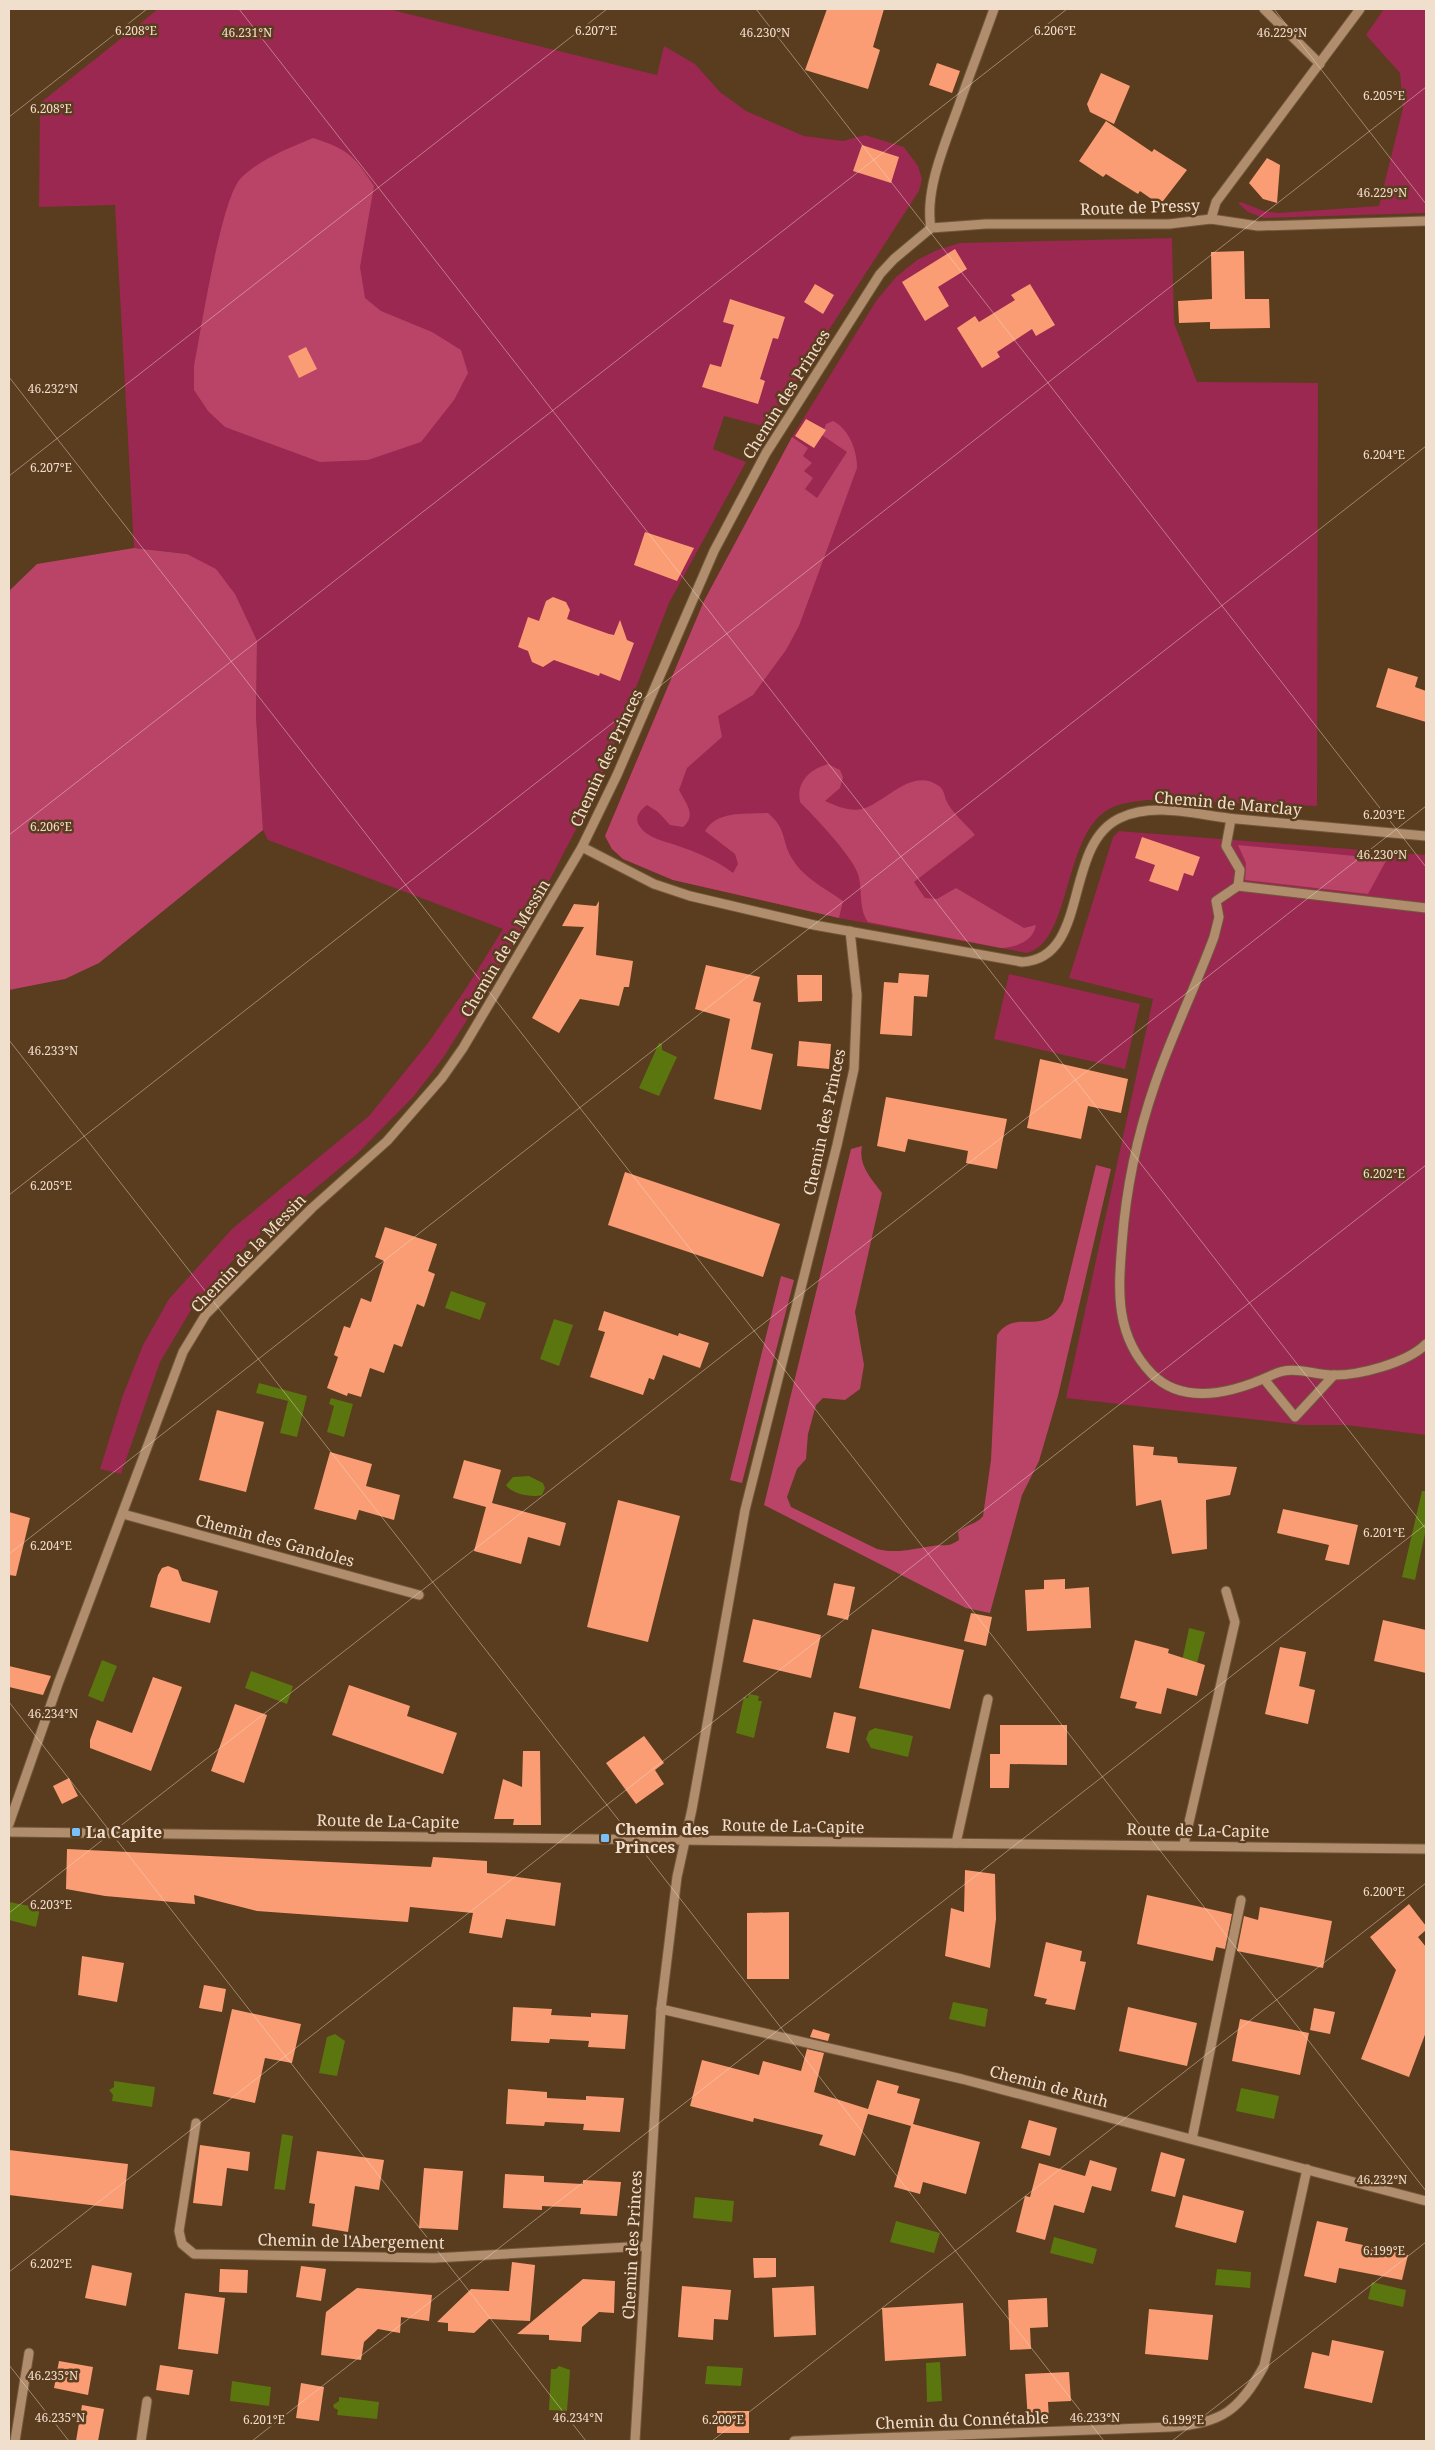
<svg xmlns="http://www.w3.org/2000/svg" width="1435" height="2450" font-family="'Noto Serif',serif">
  <style>
    .green { fill: #9a2850 }
    .forest { fill: #ba4368 }
    .water { fill: #5b750f }
    .building { fill: #fa9d74 }
    .lines { fill: none; stroke-linecap: round; stroke-linejoin: round }
    .minor-casing { stroke: #71583c; stroke-width: 11 }
    .minor { stroke: #b08d6d; stroke-width: 9 }
    .ticks { fill: none; stroke: #f1dfce; stroke-width: 1; stroke-opacity: 0.45 }
    .poi-dot { fill: #79bff8; stroke: #5a3c1e; stroke-width: 2 }
    .labels { text-anchor: middle; stroke-width: 5; stroke-linejoin: round; paint-order: stroke }
    .street-label { font-size: 16px; fill: #f1dfce; stroke: #5a3c1e }
    .poi-label { font-size: 16px; font-weight: bold; fill: #f1dfce; stroke: #5a3c1e; text-anchor: start }
    .ticks-label { font-size: 12px; text-anchor: middle; fill: #f1dfce; stroke: #5a3c1e; stroke-width: 5; stroke-linejoin: round; paint-order: stroke }
  </style>
  <rect width="100%" height="100%" fill="#5a3c1e"/>
  <!-- green -->
  <g class="green">
    <polygon points="158,9 388,9 657,75 664,46 695,64 720,92 746,111 804,136 843,141 865,135 904,147 918,166 922,179 919,191 766,427 724,416 713,449 746,462 669,603 594,795 523,931 443,1058 414,1096 357,1154 249,1243 197,1300 160,1362 121,1474 100,1469 123,1395 143,1345 169,1299 232,1229 369,1116 428,1043 465,990 503,929 268,840 263,830 256,716 257,641 188,554 134,548 115,205 39,207 40,103"/>
    <polygon points="1384,9 1426,9 1426,213 1264,218 1248,212 1238,203 1241,202 1264,211 1278,213 1379,206 1403,108 1400,73 1366,35"/>
    <path d="M1172 238 1174 323 1197 382 1318 383 1317 806 1146 800C1133 802 1117 803 1106 811 1063 839 1071 942 1027 953L839 918 673 880 623 859 612 849 605 836 704 601 792 437 876 301 896 277 917 260 937 250 960 243Z"/>
    <polygon points="1119,831 1426,855 1426,1435 1346,1425 1302,1425 1066,1398 1153,999 1069,978 1113,837"/>
    <polygon points="1009,974 1140,1004 1125,1069 994,1039"/>
  </g>
  <!-- forest -->
  <g class="forest">
    <path d="M313 138C347 149 354 155 374 186L360 267 365 298 381 311 432 332 461 350 468 373 454 400 421 442 368 460 320 462 225 427 208 411 194 390V366C201 331 221 198 241 178 262 158 287 149 313 138Z"/>
    <path d="M833 421C849 429 857 450 857 468L799 626 786 650 753 695 718 716 722 737 687 768 679 790C686 804 697 815 683 827L670 825 658 812 647 805C639 811 633 819 641 828 650 840 670 842 684 848 701 854 719 862 733 873L738 864 735 854 705 831C717 810 747 814 768 813 788 830 781 842 793 860 804 878 826 889 843 901L839 918 673 880 623 859 612 849 605 836 704 601 792 437 808 448 803 456 812 463 804 471 813 478 805 489 817 498 847 452 822 435 826 424Z"/>
    <polygon points="134,548 187,554 216,569 235,594 257,641 256,716 263,830 99,963 65,979 9,990 9,591 37,564"/>
    <path d="M828 764 840 770 843 777 840 788 825 801C836 806 850 812 862 809 885 803 912 766 939 786 944 790 944 794 946 800 951 812 967 825 975 835L914 882 925 898 937 899 956 888 1024 928 1036 925C1033 942 1016 947 1001 948L868 922C858 908 863 890 858 874 852 856 814 816 800 802 796 782 810 769 828 764Z"/>
    <polygon points="1238,845 1387,859 1368,894 1245,880 1246,863"/>
    <path d="M862 1146C858 1165 871 1178 882 1193L855 1312 864 1365 860 1389 845 1400 823 1398 816 1405 808 1434 806 1459 797 1469 787 1497 791 1507 877 1549C899 1554 911 1549 933 1546 945 1544 947 1548 959 1540L958 1532C966 1524 976 1525 983 1516L991 1460 997 1335C1017 1306 1043 1340 1063 1301L1096 1165 1111 1169 1058 1396 1039 1461 1022 1495 990 1613 966 1608 764 1505 851 1149Z"/>
    <polygon points="781,1276 794,1280 742,1483 730,1480"/>
  </g>
  <!-- water -->
  <g class="water">
    <polygon points="659,1043 662,1044 662,1050 677,1057 659,1096 639,1088"/>
    <polygon points="451,1291 486,1303 480,1320 445,1308"/>
    <polygon points="554,1319 573,1325 559,1366 540,1359"/>
    <polygon points="259,1383 307,1396 297,1437 280,1433 288,1401 256,1393"/>
    <polygon points="331,1398 353,1404 344,1437 327,1432 334,1406 329,1404"/>
    <path d="M529 1476 543 1483 545 1488 542 1495C532 1498 511 1494 506 1485L513 1477Z"/>
    <polygon points="1422,1491 1426,1491 1426,1529 1415,1580 1402,1577"/>
    <polygon points="1189,1628 1205,1632 1197,1663 1181,1666"/>
    <polygon points="102,1660 117,1666 103,1702 88,1696"/>
    <polygon points="251,1671 293,1686 287,1704 245,1688"/>
    <polygon points="749,1694 759,1696 758,1701 762,1701 754,1738 736,1733 744,1697 748,1698"/>
    <polygon points="875,1728 913,1736 908,1757 871,1748 866,1739 869,1731"/>
    <polygon points="9,1902 40,1908 36,1927 9,1920"/>
    <polygon points="953,2002 988,2009 985,2027 949,2019"/>
    <polygon points="335,2034 345,2041 337,2076 319,2073 327,2037"/>
    <polygon points="114,2081 155,2087 152,2107 112,2101 113,2095 109,2090 114,2087"/>
    <polygon points="1241,2088 1279,2096 1274,2119 1236,2111"/>
    <polygon points="282,2134 293,2136 285,2190 274,2189"/>
    <polygon points="695,2197 734,2201 732,2222 693,2218"/>
    <polygon points="896,2221 940,2233 934,2253 890,2242"/>
    <polygon points="1054,2237 1097,2249 1093,2264 1050,2253"/>
    <polygon points="1217,2269 1251,2272 1250,2288 1215,2285"/>
    <polygon points="1372,2282 1406,2290 1403,2307 1368,2299"/>
    <polygon points="940,2362 942,2401 927,2402 926,2363"/>
    <polygon points="559,2366 570,2370 567,2411 549,2410 551,2369 556,2369"/>
    <polygon points="707,2366 743,2368 741,2386 705,2384"/>
    <polygon points="232,2381 271,2387 269,2406 230,2401"/>
    <polygon points="339,2397 379,2402 377,2419 337,2415 338,2410 334,2408 333,2405 339,2401"/>
  </g>
  <!-- building -->
  <g class="building">
    <polygon points="827,9 884,9 873,47 880,50 868,89 805,70"/>
    <polygon points="937,63 960,71 952,93 929,85"/>
    <polygon points="1101,73 1130,86 1114,124 1090,112 1087,104"/>
    <polygon points="1106,121 1152,152 1154,149 1187,170 1160,205 1140,191 1138,194 1106,174 1103,177 1079,161"/>
    <polygon points="862,145 899,157 891,183 853,171"/>
    <polygon points="1267,158 1280,165 1277,203 1263,199 1249,183"/>
    <polygon points="955,249 967,269 938,287 949,306 925,321 902,282"/>
    <polygon points="1244,251 1245,299 1269,299 1270,328 1210,329 1210,322 1179,323 1178,301 1212,299 1211,252"/>
    <polygon points="815,284 834,295 823,314 804,302"/>
    <polygon points="1030,284 1055,325 1036,336 1032,329 997,352 1000,357 982,368 957,328 975,316 979,322 1015,300 1011,295"/>
    <polygon points="730,299 785,317 778,339 773,338 760,379 765,381 758,404 702,387 710,364 721,367 734,325 723,322"/>
    <polygon points="306,347 317,369 299,378 288,356"/>
    <polygon points="806,419 826,430 814,448 795,436"/>
    <polygon points="645,532 694,548 677,581 634,565"/>
    <polygon points="553,597 566,602 570,610 567,619 609,634 614,635 620,620 627,640 634,643 620,681 600,673 599,676 554,660 543,667 532,662 528,651 518,647 528,617 539,621 546,601"/>
    <polygon points="1388,668 1418,677 1415,687 1426,691 1426,722 1376,707"/>
    <polygon points="1142,837 1200,857 1193,876 1184,873 1178,891 1149,881 1155,865 1135,858"/>
    <polygon points="599,901 596,955 633,961 629,987 624,987 619,1006 580,999 559,1033 532,1018 584,927 562,926 574,904 596,906"/>
    <polygon points="706,965 760,977 753,1001 761,1003 751,1049 773,1054 761,1110 714,1099 730,1019 695,1009"/>
    <polygon points="899,973 929,975 927,997 914,996 912,1036 880,1034 884,982 898,983"/>
    <polygon points="797,975 822,975 822,1001 798,1002"/>
    <polygon points="799,1041 831,1044 829,1069 797,1066"/>
    <polygon points="1040,1059 1128,1079 1121,1113 1088,1106 1081,1139 1027,1128"/>
    <polygon points="886,1097 1007,1119 997,1169 966,1163 968,1151 908,1139 905,1152 877,1146"/>
    <polygon points="625,1172 780,1224 763,1277 608,1225"/>
    <polygon points="385,1227 437,1244 428,1271 435,1274 424,1307 417,1304 402,1347 394,1344 384,1373 370,1368 361,1397 348,1393 347,1396 327,1388 338,1357 334,1355 344,1326 350,1328 361,1298 371,1302 384,1261 375,1257"/>
    <polygon points="604,1311 678,1336 679,1333 709,1343 700,1368 663,1355 654,1380 649,1378 643,1395 590,1377 605,1332 598,1330"/>
    <polygon points="217,1410 264,1422 246,1492 199,1480"/>
    <polygon points="1133,1445 1154,1447 1153,1455 1177,1457 1178,1463 1237,1467 1230,1495 1206,1500 1207,1549 1172,1554 1161,1500 1136,1506"/>
    <polygon points="330,1452 372,1464 366,1486 400,1495 394,1520 359,1510 356,1520 314,1509"/>
    <polygon points="464,1460 501,1470 492,1503 566,1523 560,1546 528,1537 521,1564 474,1551 486,1507 453,1498"/>
    <polygon points="618,1500 680,1516 648,1642 587,1627"/>
    <polygon points="1283,1509 1358,1525 1349,1565 1325,1560 1329,1545 1277,1533"/>
    <polygon points="9,1512 30,1518 16,1576 9,1575"/>
    <polygon points="168,1566 178,1570 182,1581 218,1591 210,1623 150,1607 158,1575 162,1568"/>
    <polygon points="1065,1579 1065,1589 1089,1587 1091,1628 1027,1631 1025,1590 1044,1589 1044,1580"/>
    <polygon points="834,1583 855,1587 848,1620 827,1615"/>
    <polygon points="971,1613 992,1617 986,1646 964,1641"/>
    <polygon points="753,1619 821,1635 811,1678 743,1662"/>
    <polygon points="1383,1620 1426,1630 1426,1673 1374,1661"/>
    <polygon points="872,1629 964,1650 950,1709 859,1688"/>
    <polygon points="1135,1640 1169,1649 1168,1653 1205,1665 1197,1696 1167,1688 1161,1714 1135,1708 1137,1702 1120,1698"/>
    <polygon points="1280,1647 1306,1652 1299,1686 1315,1690 1308,1724 1265,1714"/>
    <polygon points="9,1666 51,1676 43,1695 9,1687"/>
    <polygon points="153,1677 182,1687 151,1771 90,1748 90,1740 97,1720 132,1733"/>
    <polygon points="349,1685 410,1706 407,1716 457,1733 443,1774 332,1735"/>
    <polygon points="235,1704 267,1715 244,1783 211,1771"/>
    <polygon points="834,1712 856,1717 849,1753 826,1748"/>
    <polygon points="1000,1725 1067,1725 1067,1765 1010,1764 1009,1788 990,1788 990,1754 1000,1754"/>
    <polygon points="644,1736 664,1763 655,1770 664,1784 636,1804 606,1763"/>
    <polygon points="523,1751 540,1751 541,1825 513,1825 514,1819 494,1819 503,1779 522,1787"/>
    <polygon points="69,1778 78,1796 62,1804 53,1786"/>
    <polygon points="67,1849 431,1867 433,1857 487,1861 487,1873 561,1883 555,1926 506,1919 502,1938 469,1933 473,1913 410,1907 408,1922 257,1911 194,1895 195,1904 105,1896 66,1889"/>
    <polygon points="965,1870 995,1874 996,1919 990,1968 945,1956 951,1908 964,1912"/>
    <polygon points="1147,1895 1232,1914 1225,1949 1216,1947 1213,1961 1137,1944"/>
    <polygon points="1409,1904 1426,1926 1426,1930 1418,1937 1426,1947 1426,2032 1409,2077 1361,2059 1396,1970 1370,1937"/>
    <polygon points="1260,1907 1332,1921 1323,1968 1237,1951 1244,1916 1258,1920"/>
    <polygon points="789,1912 789,1979 747,1979 747,1913"/>
    <polygon points="1046,1942 1082,1951 1080,1961 1086,1962 1075,2010 1045,2004 1047,1999 1034,1996"/>
    <polygon points="82,1956 124,1963 117,2002 78,1995"/>
    <polygon points="204,1985 226,1989 222,2012 199,2008"/>
    <polygon points="513,2007 552,2009 551,2015 591,2017 591,2013 628,2015 625,2049 588,2047 589,2041 550,2039 549,2043 511,2041"/>
    <polygon points="1128,2007 1197,2023 1187,2066 1119,2051"/>
    <polygon points="1314,2008 1335,2012 1330,2034 1310,2030"/>
    <polygon points="232,2009 301,2024 292,2063 265,2058 255,2103 213,2094"/>
    <polygon points="1240,2019 1309,2033 1300,2075 1232,2061"/>
    <polygon points="813,2029 830,2034 828,2041 810,2037"/>
    <polygon points="807,2049 824,2053 814,2092 868,2109 877,2080 899,2086 897,2093 920,2099 913,2124 980,2142 966,2194 923,2182 920,2194 894,2187 911,2126 868,2114 855,2156 819,2145 823,2135 754,2118 753,2122 690,2106 702,2060 759,2075 763,2061 801,2071"/>
    <polygon points="508,2089 547,2092 547,2098 586,2100 586,2096 624,2098 620,2132 583,2130 584,2124 545,2122 544,2126 506,2124"/>
    <polygon points="1029,2120 1057,2128 1050,2156 1021,2148"/>
    <polygon points="200,2145 250,2152 248,2171 227,2168 222,2206 193,2203"/>
    <polygon points="9,2150 128,2164 123,2209 9,2195"/>
    <polygon points="317,2151 384,2160 379,2190 355,2186 348,2232 312,2226 315,2204 309,2203"/>
    <polygon points="1161,2152 1185,2159 1175,2197 1151,2191"/>
    <polygon points="1090,2160 1117,2168 1111,2191 1092,2186 1084,2213 1054,2205 1045,2240 1016,2232 1025,2196 1030,2197 1039,2163 1085,2176"/>
    <polygon points="424,2168 463,2171 458,2230 419,2228"/>
    <polygon points="505,2174 544,2176 544,2182 583,2184 583,2180 621,2182 617,2216 580,2214 581,2208 542,2206 542,2210 503,2208"/>
    <polygon points="1183,2195 1244,2211 1236,2243 1175,2227"/>
    <polygon points="1317,2221 1348,2228 1345,2241 1408,2255 1402,2280 1339,2268 1336,2283 1304,2276"/>
    <polygon points="753,2258 776,2258 776,2277 754,2278"/>
    <polygon points="512,2262 535,2265 530,2321 489,2319 474,2333 448,2331 448,2323 437,2322 471,2289 509,2291"/>
    <polygon points="92,2265 132,2273 126,2306 85,2298"/>
    <polygon points="301,2266 326,2269 321,2301 296,2297"/>
    <polygon points="220,2269 248,2270 247,2293 219,2292"/>
    <polygon points="583,2279 615,2281 614,2313 599,2312 582,2327 581,2342 549,2340 549,2335 517,2334"/>
    <polygon points="682,2286 731,2290 728,2320 714,2319 713,2340 678,2337"/>
    <polygon points="814,2286 816,2335 774,2337 772,2288"/>
    <polygon points="357,2288 432,2295 429,2321 401,2317 400,2333 378,2329 364,2342 361,2360 321,2355 326,2312"/>
    <polygon points="185,2293 225,2298 218,2354 178,2349"/>
    <polygon points="1047,2298 1048,2327 1030,2328 1031,2349 1010,2350 1008,2300"/>
    <polygon points="963,2303 966,2356 885,2361 882,2308"/>
    <polygon points="1149,2309 1213,2315 1208,2360 1145,2354"/>
    <polygon points="1332,2340 1384,2351 1372,2403 1304,2388 1312,2352 1329,2356"/>
    <polygon points="59,2361 93,2367 88,2395 54,2388"/>
    <polygon points="160,2365 193,2370 189,2395 156,2390"/>
    <polygon points="1069,2372 1071,2401 1048,2402 1049,2420 1028,2421 1025,2374"/>
    <polygon points="301,2383 324,2387 319,2421 296,2418"/>
    <polygon points="82,2405 104,2409 98,2441 76,2441"/>
    <rect x="717" y="2411" width="32" height="22"/>
  </g>
  <g class="lines">
    <defs>
      <g id="minor">
        <polyline points="1264,9 1320,64"/>
        <polyline points="1211,219 1216,202 1360,9"/>
        <polyline points="931,228 986,224 1169,224 1211,219 1258,226 1426,221"/>
        <path d="M931 228C924 189 947 139 960 102 971 71 983 40 994 9"/>
        <polyline points="1231,819 1226,846 1240,870 1238,886"/>
        <path d="M582 847 654 884 690 896 814 925 1022 962C1091 958 1062 845 1120 818 1156 801 1200 816 1237 819 1300 825 1363 830 1426 836"/>
        <path d="M1426 908 1238 886 1216 901 1219 917 1214 937C1196 986 1172 1034 1155 1084 1137 1136 1126 1188 1122 1243 1118 1292 1115 1336 1152 1374 1185 1407 1235 1392 1272 1375 1293 1365 1309 1374 1331 1375 1358 1376 1407 1363 1426 1344"/>
        <polyline points="1264,1379 1295,1417 1334,1375"/>
        <polyline points="123,1514 419,1595"/>
        <polyline points="9,1824 58,1684 183,1352 206,1314 312,1208 387,1141 442,1078 463,1048 582,847 617,775 714,551 766,453 880,274 894,259 931,228"/>
        <polyline points="9,1832 1426,1849"/>
        <polyline points="956,1843 988,1699"/>
        <polyline points="1184,1844 1235,1622 1226,1591"/>
        <polyline points="661,2009 962,2079 1426,2201"/>
        <polyline points="196,2123 179,2231 182,2244 194,2254 434,2258 646,2246"/>
        <polyline points="1192,2139 1241,1900"/>
        <polyline points="15,2441 29,2353"/>
        <polyline points="141,2441 147,2401"/>
        <polyline points="635,2441 661,2009 677,1877 692,1809 745,1510 837,1145 854,1069 857,995 850,931"/>
        <path d="M794 2441 1171 2427C1222 2423 1239 2411 1264 2366L1307 2169"/>
      </g>
    </defs>
    <!-- minor casing -->
    <use href="#minor" class="minor-casing"/>
    <!-- minor -->
    <use href="#minor" class="minor"/>
  </g>
  <!-- ticks -->
  <path class="ticks" d="M239 9 1426 1529M756 9 1426 867M1274 9 1426 204M9 117 147 9M9 377 1426 2191M9 476 607 9M9 835 1067 9M9 1040 1104 2441M9 1195 1426 87M9 1554 1426 446M9 1702 586 2441M9 1913 1426 806M9 2272 1426 1165M9 2365 69 2441M252 2441 1426 1524M712 2441 1426 1883M1172 2441 1426 2242"/>
  <!-- markers -->
  <g class="poi-dot">
    <rect x="71" y="1827" width="10" height="10" rx="2.5"/>
    <rect x="600" y="1833" width="10" height="10" rx="2.5"/>
  </g>
  <g class="labels">
    <!-- street labels -->
    <g class="street-label">
      <text transform="translate(1140 207) rotate(-2)" y="6">Route de Pressy</text>
      <text transform="translate(786 394) rotate(-58)" y="6">Chemin des Princes</text>
      <text transform="translate(606 758) rotate(-65)" y="6">Chemin des Princes</text>
      <text transform="translate(1228 803) rotate(5)" y="6">Chemin de Marclay</text>
      <text transform="translate(505 948) rotate(-59)" y="6">Chemin de la Messin</text>
      <text transform="translate(824 1122) rotate(-78)" y="6">Chemin des Princes</text>
      <text transform="translate(248 1253) rotate(-46)" y="6">Chemin de la Messin</text>
      <text transform="translate(275 1540) rotate(15)" y="6">Chemin des Gandoles</text>
      <text transform="translate(388 1821) rotate(1)" y="6">Route de La-Capite</text>
      <text transform="translate(793 1826) rotate(1)" y="6">Route de La-Capite</text>
      <text transform="translate(1198 1830) rotate(1)" y="6">Route de La-Capite</text>
      <text transform="translate(1049 2086) rotate(15)" y="6">Chemin de Ruth</text>
      <text transform="translate(351 2241) rotate(1)" y="6">Chemin de l'Abergement</text>
      <text transform="translate(632 2245) rotate(-87)" y="6">Chemin des Princes</text>
      <text transform="translate(962 2420) rotate(-2)" y="6">Chemin du Connétable</text>
    </g>
    <!-- poi labels -->
    <g class="poi-label">
      <text x="615" y="1835">Chemin des<tspan x="615" dy="18">Princes</tspan></text>
      <text x="86" y="1838">La Capite</text>
    </g>
  </g>
  <g class="ticks-label">
    <text x="136" y="35">6.208°E</text>
    <text x="596" y="35">6.207°E</text>
    <text x="1055" y="35">6.206°E</text>
    <text x="247" y="37">46.231°N</text>
    <text x="765" y="37">46.230°N</text>
    <text x="1282" y="37">46.229°N</text>
    <text x="1384" y="100">6.205°E</text>
    <text x="51" y="113">6.208°E</text>
    <text x="1382" y="197">46.229°N</text>
    <text x="53" y="393">46.232°N</text>
    <text x="1384" y="459">6.204°E</text>
    <text x="51" y="472">6.207°E</text>
    <text x="1384" y="819">6.203°E</text>
    <text x="51" y="831">6.206°E</text>
    <text x="1382" y="859">46.230°N</text>
    <text x="53" y="1055">46.233°N</text>
    <text x="1384" y="1178">6.202°E</text>
    <text x="51" y="1190">6.205°E</text>
    <text x="1384" y="1537">6.201°E</text>
    <text x="51" y="1550">6.204°E</text>
    <text x="53" y="1718">46.234°N</text>
    <text x="1384" y="1896">6.200°E</text>
    <text x="51" y="1909">6.203°E</text>
    <text x="1382" y="2184">46.232°N</text>
    <text x="1384" y="2255">6.199°E</text>
    <text x="51" y="2268">6.202°E</text>
    <text x="53" y="2380">46.235°N</text>
    <text x="60" y="2422">46.235°N</text>
    <text x="578" y="2422">46.234°N</text>
    <text x="1095" y="2422">46.233°N</text>
    <text x="264" y="2424">6.201°E</text>
    <text x="723" y="2424">6.200°E</text>
    <text x="1183" y="2424">6.199°E</text>
  </g>
  <!-- border -->
  <rect width="1435" height="2450" fill="none" stroke="#f1dfce" stroke-width="20"/>
</svg>
